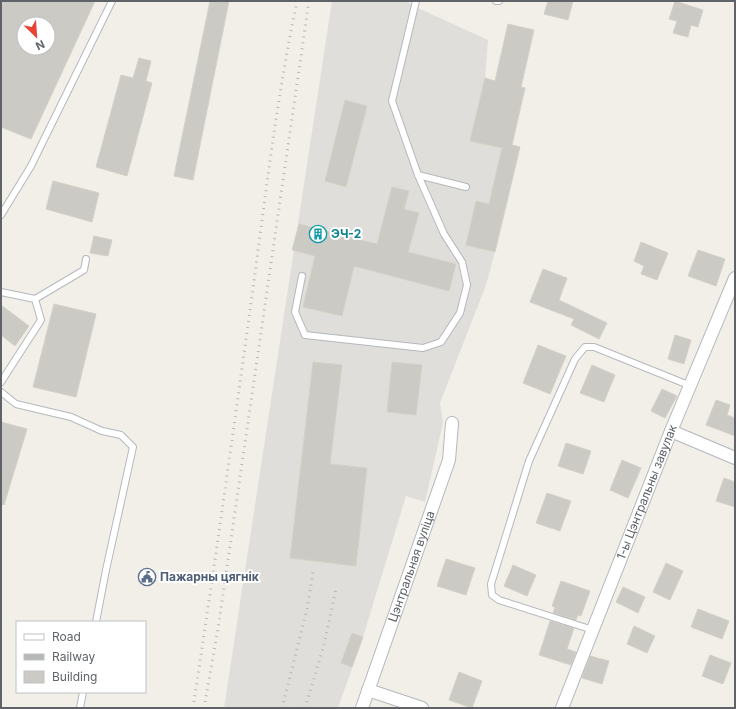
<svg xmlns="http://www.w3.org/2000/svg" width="736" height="709" font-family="Inter,sans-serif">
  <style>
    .industrial { fill: #e0deda }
    .building { fill: #cccac5; stroke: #d6d1c6; fill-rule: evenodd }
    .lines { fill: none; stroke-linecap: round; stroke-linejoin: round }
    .service-casing { stroke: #b5b8bc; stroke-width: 8 }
    .minor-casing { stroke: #b5b8bc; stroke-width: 14 }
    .service { stroke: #fff; stroke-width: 6 }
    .minor { stroke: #fff; stroke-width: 12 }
    .rail { stroke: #b6b7b8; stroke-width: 3; stroke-dasharray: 1 5; stroke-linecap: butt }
    .labels { text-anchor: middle; stroke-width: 4; stroke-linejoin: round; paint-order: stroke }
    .culture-label { font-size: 12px; font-weight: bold; fill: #0d838f; stroke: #fff; text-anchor: start }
    .street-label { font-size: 12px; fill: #5f6368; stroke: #fff }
    .service-label { font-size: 12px; font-weight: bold; fill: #4e5e75; stroke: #fff; text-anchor: start }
  </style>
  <rect width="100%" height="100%" fill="#f1efe8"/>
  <!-- industrial -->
  <polygon class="industrial" points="332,1 406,1 420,9 488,40 485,78 525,88 512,145 520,147 495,252 486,285 440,403 443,423 425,502 406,496 363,637 338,708 224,708"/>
  <!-- building -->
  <g class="building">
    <path d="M1 1H95L31 139 1 127ZM24 24H48V48H24Z"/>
    <polygon points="210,1 229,1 193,180 174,176"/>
    <polygon points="548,1 573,1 568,20 544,14"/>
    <polygon points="675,1 703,10 698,27 691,25 688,37 673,33 677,21 669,19"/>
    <polygon points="508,24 534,30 521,87 525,88 512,145 520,147 495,252 466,245 476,201 489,204 502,148 470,141 485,78 495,81"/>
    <polygon points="139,58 151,61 146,81 152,83 127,176 96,167 121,75 133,78"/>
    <polygon points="345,100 367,106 346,187 325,181"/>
    <polygon points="53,181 99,193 92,222 46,209"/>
    <polygon points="392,187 409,191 404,209 419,213 408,252 456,264 449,291 354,266 342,316 303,307 315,256 292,250 299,224 377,244"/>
    <polygon points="94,236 112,240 108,256 90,253"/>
    <polygon points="641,242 668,253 657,280 641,274 644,266 634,261"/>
    <polygon points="698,250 725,259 716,286 688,276"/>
    <polygon points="543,269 567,278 559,300 607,323 599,339 571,325 574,319 530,302"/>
    <polygon points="54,304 96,314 76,397 33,387"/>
    <polygon points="1,305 29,326 15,346 1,335"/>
    <polygon points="675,335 691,340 684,364 668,359"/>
    <polygon points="538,345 566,356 550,394 523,383"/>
    <polygon points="313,362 342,365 330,464 367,468 356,566 290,558"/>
    <polygon points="392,362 422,365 416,415 387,412"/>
    <polygon points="592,365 615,375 604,402 580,393"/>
    <polygon points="662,389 677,396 665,418 651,411"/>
    <polygon points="716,400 730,405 727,415 735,418 735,436 706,425"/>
    <polygon points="1,422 27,429 4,505 1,504"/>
    <polygon points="566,443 591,451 583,474 558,466"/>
    <polygon points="622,460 641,468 628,498 610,490"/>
    <polygon points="724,478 735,482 735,507 716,501"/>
    <polygon points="547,493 571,501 560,531 536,523"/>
    <polygon points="446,559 475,568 466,595 437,586"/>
    <polygon points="666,563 683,571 670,600 653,592"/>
    <polygon points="513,565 536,575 527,596 504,586"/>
    <polygon points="561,581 590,591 581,616 578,615 576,620 553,613 555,607 552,606"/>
    <polygon points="623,587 645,597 638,613 616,602"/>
    <polygon points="698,609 729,621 722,639 691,627"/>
    <polygon points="550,621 574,628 567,649 576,652 571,665 539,655"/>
    <polygon points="634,626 655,636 647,653 627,644"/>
    <polygon points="352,633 363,637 352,667 341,663"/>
    <polygon points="710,655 731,663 723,684 702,676"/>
    <polygon points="590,656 609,661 602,684 582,678"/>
    <polygon points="459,672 482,681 472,708 449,700"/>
  </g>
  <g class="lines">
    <defs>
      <g id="service">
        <polyline points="416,1 392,101 418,175 466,187"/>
        <polyline points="496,1 499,1"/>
        <polyline points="1,215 31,166 112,1"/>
        <polyline points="302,276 295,312 305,335 423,348 441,342 460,313 467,285 462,262 444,234 418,175"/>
        <polyline points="1,292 35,299 41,320 1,382"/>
        <polyline points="35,299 84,270 86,259"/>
        <polyline points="1,392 16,404 71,417 102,431 121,435 133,447 106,570 96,622"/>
        <polyline points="593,630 499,600 492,595 491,584 529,461 575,359 585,347 594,347 691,386"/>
        <polyline points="80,708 83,692"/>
      </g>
      <g id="minor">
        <polyline points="671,431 735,458"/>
        <polyline points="368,690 422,708"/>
        <path id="s1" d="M362 708 449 460 452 423"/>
        <path id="s2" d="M562 708 671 431 735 278"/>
      </g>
    </defs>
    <!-- service casing -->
    <use href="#service" class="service-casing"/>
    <!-- minor casing -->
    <use href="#minor" class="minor-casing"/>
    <!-- service -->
    <use href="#service" class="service"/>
    <!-- minor -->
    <use href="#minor" class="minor"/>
    <!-- rail -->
    <g class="rail">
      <path d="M193 708C215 564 235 419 255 274 267 183 278 91 297 1"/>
      <polyline points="204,708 218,629 309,1"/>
      <polyline points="282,708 307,609 313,572"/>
      <polyline points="305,708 324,645 336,589"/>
    </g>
  </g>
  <!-- icons -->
  <defs>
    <symbol id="building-ring" viewBox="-11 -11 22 22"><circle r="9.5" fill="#fff" stroke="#0f9aa8" stroke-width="1.5"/><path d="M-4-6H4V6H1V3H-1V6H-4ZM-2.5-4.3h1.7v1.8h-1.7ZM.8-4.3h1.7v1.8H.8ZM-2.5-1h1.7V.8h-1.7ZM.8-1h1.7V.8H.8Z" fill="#0f9aa8"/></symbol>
    <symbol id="civic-ring" viewBox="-11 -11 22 22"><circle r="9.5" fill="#fff" stroke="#5c6f8a" stroke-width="1.5"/><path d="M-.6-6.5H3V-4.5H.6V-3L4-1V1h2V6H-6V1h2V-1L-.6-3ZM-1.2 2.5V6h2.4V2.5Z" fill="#5c6f8a"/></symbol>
  </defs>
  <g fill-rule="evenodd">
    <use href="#building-ring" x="308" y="224" width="20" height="20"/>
    <use href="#civic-ring" x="137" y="567" width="20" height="20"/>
  </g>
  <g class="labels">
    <!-- culture labels -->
    <g class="culture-label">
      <text x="331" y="238">ЭЧ-2</text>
    </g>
    <!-- street labels -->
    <g class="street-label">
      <text dy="4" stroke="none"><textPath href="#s2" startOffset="232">1-ы Цэнтральны завулак</textPath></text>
      <text dy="4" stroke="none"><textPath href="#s1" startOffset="150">Цэнтральная вуліца</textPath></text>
    </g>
    <!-- service labels -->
    <g class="service-label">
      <text x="160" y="581">Пажарны цягнік</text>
    </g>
  </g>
  <!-- border -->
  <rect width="736" height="709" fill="none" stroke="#5f6368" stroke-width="4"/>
  <!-- legend -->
  <rect x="16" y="621" width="130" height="72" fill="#ffffff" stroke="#bfc1c3"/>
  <rect x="24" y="634" width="20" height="6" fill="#ffffff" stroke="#bfc1c3"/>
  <text x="52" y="641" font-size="12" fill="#5f6368">Road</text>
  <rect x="24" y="654" width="20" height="6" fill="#b6b7b8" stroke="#bfc1c3"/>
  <text x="52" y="661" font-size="12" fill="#5f6368">Railway</text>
  <rect x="24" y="671" width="20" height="12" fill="#cccac5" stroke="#bfc1c3"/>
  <text x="52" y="681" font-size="12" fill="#5f6368">Building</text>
  <!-- north arrow -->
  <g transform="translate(36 36) rotate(155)"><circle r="19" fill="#ffffff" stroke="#bfc1c3"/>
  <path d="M0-3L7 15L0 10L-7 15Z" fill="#ea4335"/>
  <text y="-6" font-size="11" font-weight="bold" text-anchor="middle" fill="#5f6368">N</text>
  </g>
</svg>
